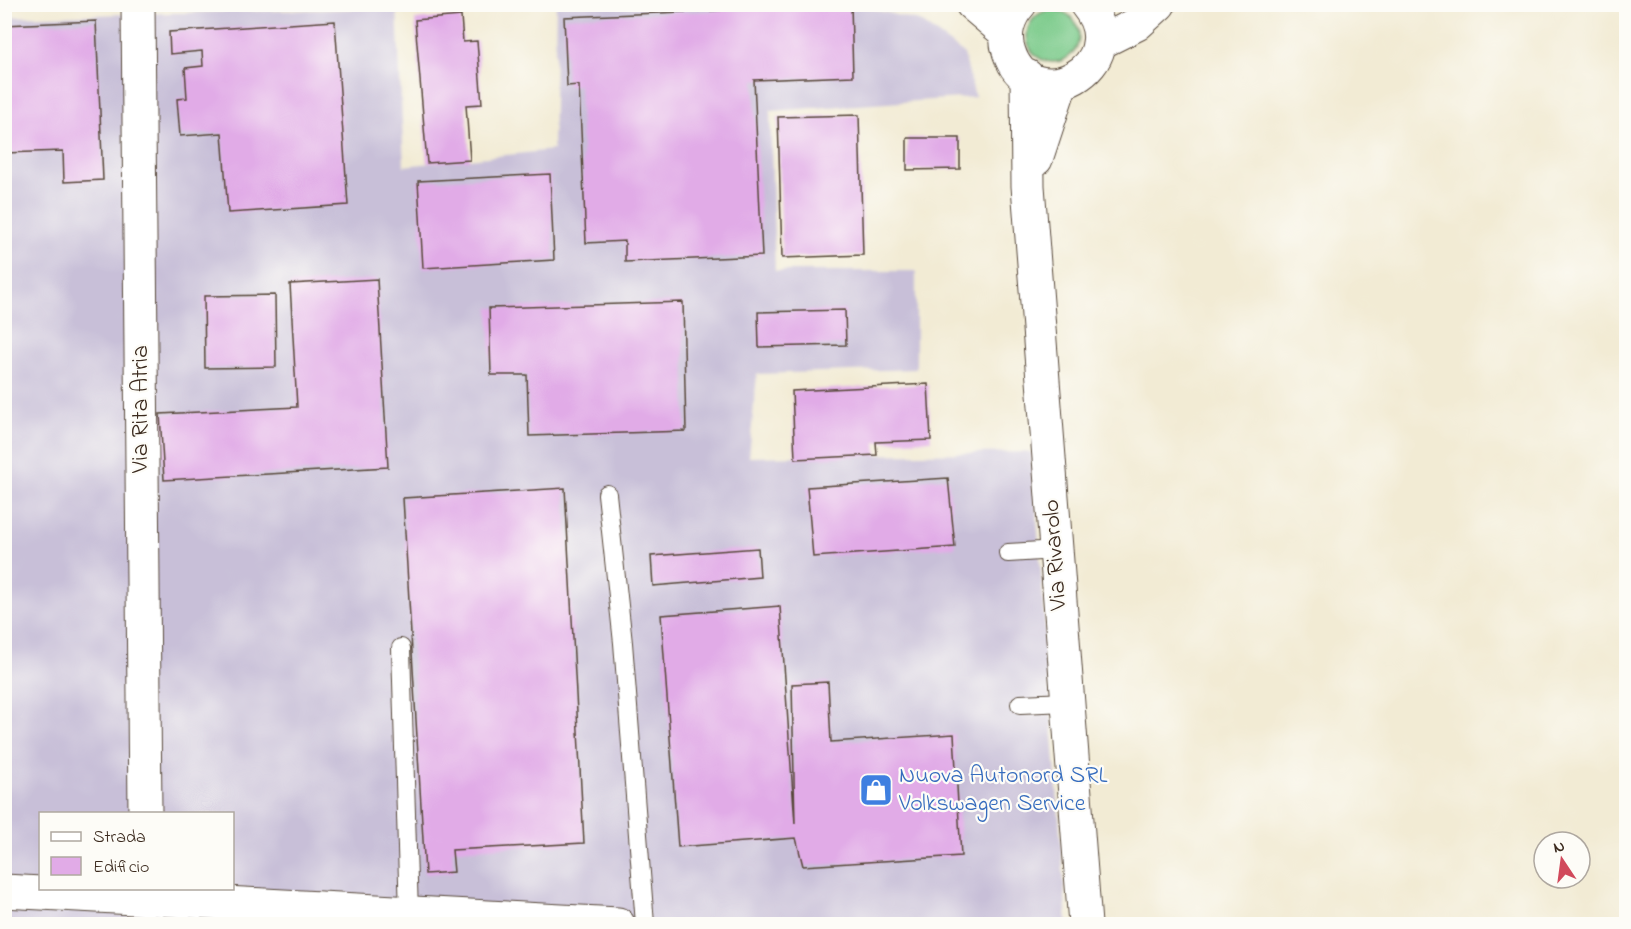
<svg xmlns="http://www.w3.org/2000/svg" width="1631" height="929" viewBox="0 0 1631 929" font-family="'Indie Flower',sans-serif">
  <rect width="100%" height="100%" fill="#fdfcf7"/>
  <filter id="ink" filterUnits="userSpaceOnUse"><feTurbulence type="fractalNoise" baseFrequency=".0167" numOctaves="2"/><feDisplacementMap in="SourceGraphic" scale="12" xChannelSelector="R" yChannelSelector="G"/><feConvolveMatrix kernelMatrix="1 2 1 2 8 2 1 2 1" color-interpolation-filters="sRGB"/></filter>
  <filter id="wash" filterUnits="userSpaceOnUse"><feTurbulence type="fractalNoise" baseFrequency=".008" numOctaves="4" result="noise"/><feDisplacementMap in="SourceGraphic" scale="24" xChannelSelector="R" yChannelSelector="G"/><feGaussianBlur stdDeviation="1.35" result="paint"/><feColorMatrix in="noise" values="0 0 0 0 0 0 0 0 0 0 0 0 0 0 0 0 0 1.4 0 .05"/><feComposite in="paint" operator="in"/></filter>
  <g filter="url(#wash)">
    <rect width="100%" height="100%" fill="#f2ebd4"/>
    <path fill="#c8bfd8" fill-rule="evenodd" d="M 556,5 L 857,5 L 919,21 L 964,54 L 975,97 L 770,111 L 775,271 L 916,271 L 916,369 L 757,374 L 749,457 L 1032,452 L 1067,924 L 5,924 L 4,17 L 397,8 L 404,166 L 553,150 ZM 40,814 L 232,814 L 232,888 L 40,888 Z"/>
    <path fill="#7aca8a" stroke="#5a7a54" stroke-width="1.5" d="M1027 36a26 26 0 1 1 52 0a26 26 0 1 1-52 0Z"/>
    <g fill="none" stroke-linecap="round" stroke-linejoin="round">
      <path stroke="#4dbbc2" stroke-width="9" d="M 1621,924 L 1626,922"/>
    </g>
    <g id="blocks">
      <path fill="#e1abe7" d="M 851,5 L 853,76 L 754,80 L 762,256 L 625,262 L 625,241 L 586,243 L 579,85 L 567,86 L 564,17 Z
        M 461,16 L 463,42 L 477,41 L 482,104 L 466,105 L 470,160 L 427,163 L 415,20 Z
        M 96,21 L 103,180 L 64,182 L 63,151 L 4,153 L 4,25 Z
        M 335,21 L 348,205 L 228,213 L 222,133 L 180,136 L 177,99 L 187,98 L 185,68 L 203,66 L 202,51 L 170,54 L 169,32 Z
        M 859,115 L 863,255 L 782,258 L 778,117 Z
        M 907,138 L 960,138 L 960,169 L 907,170 Z
        M 550,174 L 554,260 L 423,268 L 418,181 Z
        M 377,279 L 388,467 L 164,480 L 160,414 L 297,407 L 290,284 Z
        M 275,295 L 276,367 L 205,368 L 204,296 Z
        M 683,302 L 686,431 L 529,436 L 527,375 L 491,375 L 489,308 Z
        M 845,310 L 846,345 L 759,347 L 758,312 Z
        M 928,384 L 931,440 L 876,442 L 877,455 L 795,459 L 792,391 Z
        M 948,478 L 955,547 L 813,557 L 807,487 Z
        M 565,488 L 584,843 L 452,850 L 454,872 L 425,874 L 403,498 Z
        M 758,548 L 760,577 L 653,586 L 651,556 Z
        M 780,606 L 795,824 L 792,684 L 828,682 L 831,742 L 954,734 L 961,856 L 803,866 L 796,838 L 678,847 L 661,615 Z"/>
    </g>
  </g>
  <g filter="url(#ink)">
    <use href="#blocks" fill-opacity="0" stroke="#564739" stroke-width="1.5"/>
    <g fill="none" stroke-linecap="round" stroke-linejoin="round">
      <defs>
        <path id="lane" d="M 607,494 L 623,643 L 645,924
          M 1008,553 L 1056,550
          M 401,648 L 409,914
          M 1020,704 L 1067,702"/>
        <path id="street" d="M 138,4 L 145,814
          M 972,4 L 1006,33
          M 1099,43 L 1137,24 L 1159,4
          M 4,891 L 618,924"/>
        <path id="secondary" d="M 1020,4 C 1008,17 1003,35 1009,52 C 1031,121 1137,66 1086,4
          M 1027,76 L 1028,186 L 1085,924
          M 1036,159 L 1061,83"/>
      </defs>
      <use href="#lane" stroke="#564739" stroke-width="20"/>
      <use href="#street" stroke="#564739" stroke-width="35"/>
      <use href="#secondary" stroke="#564739" stroke-width="35"/>
      <use href="#lane" stroke="#fff" stroke-width="18"/>
      <use href="#street" stroke="#fff" stroke-width="33"/>
      <use href="#secondary" stroke="#fff" stroke-width="33"/>
    </g>
  </g>
  <defs>
    <symbol id="shop-square" viewBox="-11 -11 22 22"><rect x="-9" y="-9" width="18" height="18" rx="4" fill="#3f7fe0" stroke="#fdfcf7"/><path d="M-5-2.5h2.3a2.7 3.5 0 0 1 5.4 0H5L5.5 6h-11ZM-1.5-2.5h3a1.5 2.3 0 0 0-3 0Z" fill="#fff"/></symbol>
  </defs>
  <g fill-rule="evenodd">
    <use href="#shop-square" x="857" y="771" width="38" height="38"/>
  </g>
  <g text-anchor="middle" dominant-baseline="central" stroke-width="4.5" stroke-linejoin="round" paint-order="stroke">
    <g font-size="24" fill="#3b2a1e" stroke="#fdfcf7">
      <text transform="translate(141 409) rotate(-90)">Via Rita Atria</text>
      <text transform="translate(1056 555) rotate(-94)">Via Rivarolo</text>
    </g>
    <g font-size="24" fill="#366cbe" stroke="#fdfcf7" text-anchor="start">
      <text x="899" y="776">Nuova Autonord SRL<tspan x="899" dy="28">Volkswagen Service</tspan></text>
    </g>
  </g>
  <rect width="1631" height="929" fill="none" stroke="#fdfcf7" stroke-width="24"/>
  <rect x="39" y="812" width="195" height="78" fill="#fdfcf7" stroke="#afa8a0" stroke-width="1.5"/>
  <rect x="51" y="832" width="30" height="9" fill="#ffffff" stroke="#afa8a0" stroke-width="1.5"/>
  <text x="93" y="842" font-size="18" fill="#3b2a1e">Strada</text>
  <rect x="51" y="857" width="30" height="18" fill="#e1abe7" stroke="#afa8a0" stroke-width="1.5"/>
  <text x="93" y="872" font-size="18" fill="#3b2a1e">Edificio</text>
  <g transform="translate(1562 860) rotate(347)"><circle r="28" fill="#fdfcf7" stroke="#afa8a0" stroke-width="1.5"/>
  <path d="M0-4.5L10 22L0 15L-10 22Z" fill="#d1495b"/>
  <text y="-9" font-size="16" font-weight="bold" text-anchor="middle" fill="#3b2a1e">N</text>
  </g>
</svg>
